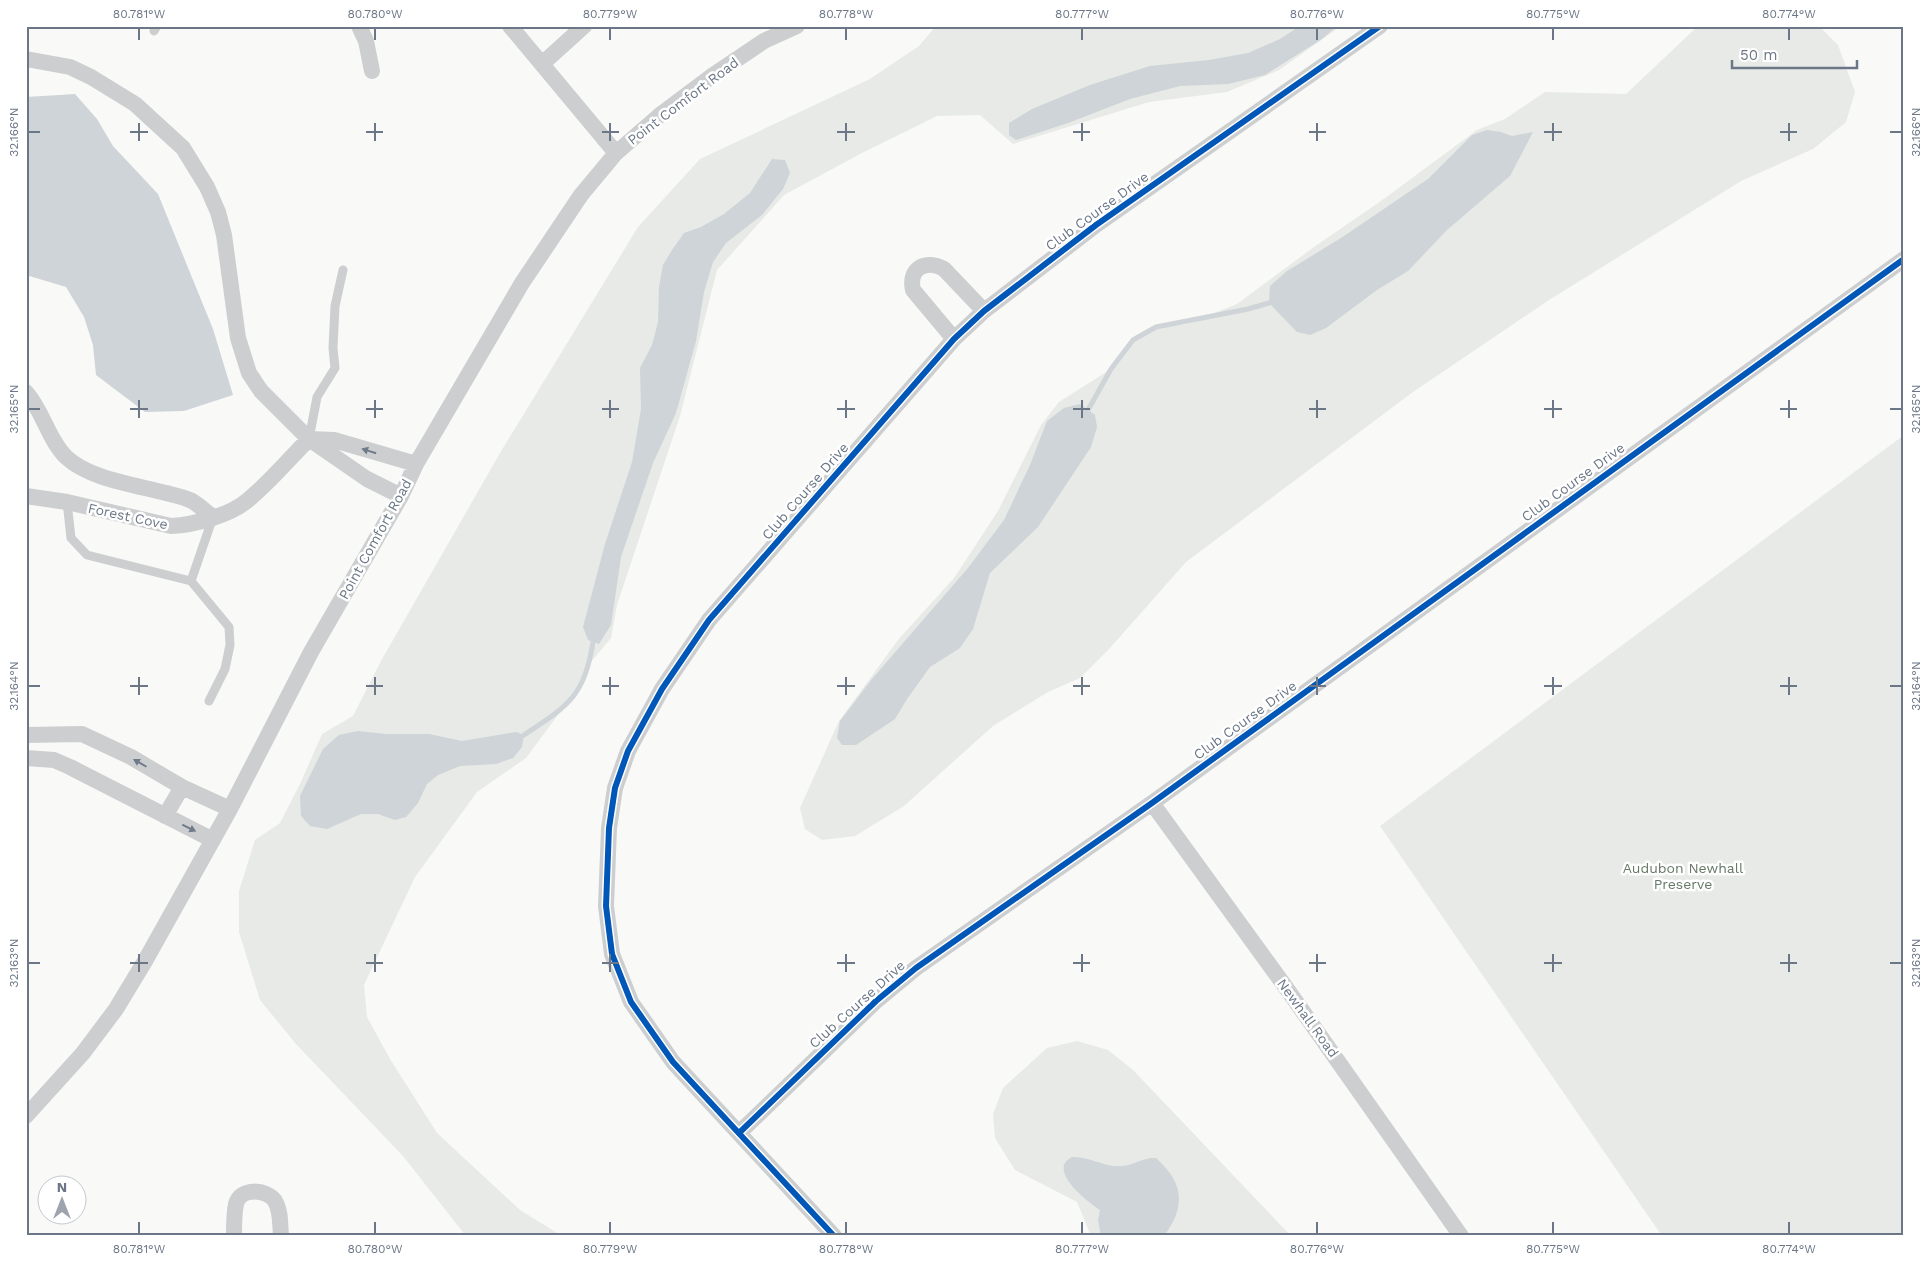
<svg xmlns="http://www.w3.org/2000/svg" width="1930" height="1262" viewBox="0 0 1930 1262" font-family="'Work Sans',sans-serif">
  <rect width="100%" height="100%" fill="#f9f9f8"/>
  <path fill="#e7eae6" d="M 936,26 L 1341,26 L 1279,70 L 1227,92 L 1149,102 L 1013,144 L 980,115 L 937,116 L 862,153 L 784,195 L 717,270 L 680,416 L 617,605 L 611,638 L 590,663 L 577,693 L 560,712 L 526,758 L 477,792 L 415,877 L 364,985 L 367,1017 L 390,1059 L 437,1133 L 520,1210 L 562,1236 L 466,1236 L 403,1156 L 296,1044 L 260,1000 L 239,932 L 239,891 L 255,840 L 280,823 L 301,782 L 322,734 L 353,716 L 381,661 L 500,453 L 638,227 L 700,159 L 870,79 L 919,46 Z
    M 1698,26 L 1819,26 L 1838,45 L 1855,92 L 1846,122 L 1813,149 L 1741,181 L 1549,300 L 1413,392 L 1186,562 L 1110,648 L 1080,678 L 1048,692 L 993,726 L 904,806 L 855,836 L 822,840 L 805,829 L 800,808 L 839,721 L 898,640 L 954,578 L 998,511 L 1041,425 L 1059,402 L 1111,369 L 1133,340 L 1156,327 L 1187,324 L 1237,304 L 1314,247 L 1381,201 L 1477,130 L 1505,119 L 1545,92 L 1626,94 Z
    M 1904,435 L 1904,1236 L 1662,1236 L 1380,826 Z
    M 1077,1041 L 1108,1050 L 1133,1070 L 1291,1236 L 1091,1236 L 1077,1202 L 1015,1170 L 995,1138 L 993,1114 L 1003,1088 L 1047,1048 Z"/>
  <path fill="#ced4d7" d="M 1300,26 L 1337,26 L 1322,39 L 1265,75 L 1228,84 L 1180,86 L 1130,99 L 1068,123 L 1016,140 L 1009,135 L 1009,123 L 1032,109 L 1090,85 L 1150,66 L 1209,60 L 1248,53 L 1280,39 Z
    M 75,94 L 97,119 L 113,146 L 158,194 L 213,329 L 233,395 L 184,411 L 145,412 L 96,375 L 93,345 L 84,317 L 66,287 L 26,275 L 26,97 Z
    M 1487,130 L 1501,132 L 1512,136 L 1533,132 L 1510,176 L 1447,230 L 1408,271 L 1377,290 L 1326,328 L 1310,335 L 1297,332 L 1269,303 L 1270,286 L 1287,271 L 1341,238 L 1428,179 L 1472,135 Z
    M 772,159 L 785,160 L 790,173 L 783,189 L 762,215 L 726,243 L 713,262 L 704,292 L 696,341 L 676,413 L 653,463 L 621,557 L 611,625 L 599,644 L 588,640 L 583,627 L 605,544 L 632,462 L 641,409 L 640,368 L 652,345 L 658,322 L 659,287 L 663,265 L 672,250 L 684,233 L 701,227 L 724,214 L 750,193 Z
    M 1080,404 L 1095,415 L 1097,427 L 1091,447 L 1038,527 L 990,573 L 973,629 L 960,648 L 930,667 L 907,699 L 895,719 L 856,745 L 842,745 L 837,738 L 840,721 L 872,679 L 968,568 L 1004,520 L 1030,465 L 1047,421 L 1064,408 Z
    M 358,731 L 386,734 L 429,734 L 462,741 L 516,732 L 524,735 L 522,747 L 513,758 L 496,764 L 460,766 L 438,775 L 427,784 L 418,803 L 406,817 L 395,820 L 378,814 L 361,814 L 327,829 L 310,826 L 301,816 L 300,796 L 323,749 L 339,735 Z
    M 1072,1157 C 1090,1156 1105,1168 1122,1166 C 1135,1165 1143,1157 1156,1158 C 1184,1183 1186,1206 1164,1236 L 1101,1236 L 1098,1220 L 1100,1210 C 1088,1202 1046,1170 1072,1157 Z"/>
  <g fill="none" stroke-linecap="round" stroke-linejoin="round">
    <path stroke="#ced4d7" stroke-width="5" d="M 1088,410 L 1111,369 L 1133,340 L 1156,327 L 1248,309 L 1269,303
      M 524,735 C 568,706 585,696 593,642"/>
    <path stroke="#cdcecf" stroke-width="9" d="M 154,31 L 157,26
      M 309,439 L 317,397 L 335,368 L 333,348 L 335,306 L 343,270
      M 67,502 L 71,538 L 87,555 L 191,581
      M 209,701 L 225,669 L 230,645 L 229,627 L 191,581 L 213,517"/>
    <path stroke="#cdcecf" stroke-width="16" d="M 359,26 L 366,41 L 372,71
      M 510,26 L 616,153
      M 26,59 L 70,67 L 91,77 L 135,104 L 183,148 L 207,187 L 218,212 L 224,235 L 238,338 L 249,373 L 261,391 L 309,439 L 367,479 L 401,496
      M 542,64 L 584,26
      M 954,339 L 913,290 C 908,268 926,259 944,269 L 984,311
      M 26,392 C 43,411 48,439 66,457 C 89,479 136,485 166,493 C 174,495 184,497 192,501 C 199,505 206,512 213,517
      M 309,439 L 334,440 L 416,464
      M 26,496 L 67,502 L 171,526 C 194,525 231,515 248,500 C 270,482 289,459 309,439
      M 26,735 L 82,734 L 131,757 L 182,787 L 230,809
      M 26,758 L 54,760 L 70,767 L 213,840
      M 1152,803 L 1287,989 L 1461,1236
      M 165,816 L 182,787
      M 26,1116 L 83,1053 L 116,1009 L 145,961 L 230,809 L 311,652 L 401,496 L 416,464 L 522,283 L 581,195 L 616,153 L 660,115 L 712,76 L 764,41 L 797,26
      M 739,1133 L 876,1001 L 916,968 L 1152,803 L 1904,259
      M 234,1236 C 234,1226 234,1213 236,1204 C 240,1187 267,1189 275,1201 C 281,1211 280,1225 281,1236
      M 834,1236 L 673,1062 L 631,1002 L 612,954 L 606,906 L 609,828 L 615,788 L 628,751 L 662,689 L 709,620 L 954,339 L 984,311 L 1096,225 L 1380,26"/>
    <defs>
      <path id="cycleway" d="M 739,1133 L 876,1001 L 916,968 L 1152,803 L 1904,259
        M 834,1236 L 673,1062 L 631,1002 L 612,954 L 606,906 L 609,828 L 615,788 L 628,751 L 662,689 L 709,620 L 954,339 L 984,311 L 1096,225 L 1380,26"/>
    </defs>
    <use href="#cycleway" stroke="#fff" stroke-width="9"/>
    <use href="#cycleway" stroke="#0057b8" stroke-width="6"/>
  </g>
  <defs><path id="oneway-solid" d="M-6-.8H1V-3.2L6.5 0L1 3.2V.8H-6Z" transform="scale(1.25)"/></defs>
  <g fill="#707b8a">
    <use href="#oneway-solid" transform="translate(369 451) rotate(-163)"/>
    <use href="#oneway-solid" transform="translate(140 763) rotate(-150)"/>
    <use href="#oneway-solid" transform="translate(189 828) rotate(26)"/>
  </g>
  <path fill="none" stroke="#6b7786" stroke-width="2" d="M 139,28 L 139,40M 375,28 L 375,40M 610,28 L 610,40M 846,28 L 846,40M 1082,28 L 1082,40M 1317,28 L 1317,40M 1553,28 L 1553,40M 1789,28 L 1789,40M 139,123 L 139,141M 375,123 L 375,141M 610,123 L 610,141M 846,123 L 846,141M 1082,123 L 1082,141M 1317,123 L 1317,141M 1553,123 L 1553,141M 1789,123 L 1789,141M 28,132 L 40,132M 130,132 L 148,132M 366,132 L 383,132M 602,132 L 619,132M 837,132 L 855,132M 1073,132 L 1090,132M 1309,132 L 1326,132M 1544,132 L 1562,132M 1780,132 L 1797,132M 1890,132 L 1902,132M 139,400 L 139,418M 375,400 L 375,418M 610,400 L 610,418M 846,400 L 846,418M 1082,400 L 1082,418M 1317,400 L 1317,418M 1553,400 L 1553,418M 1789,400 L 1789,418M 28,409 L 40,409M 130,409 L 148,409M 366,409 L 383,409M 602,409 L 619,409M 837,409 L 855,409M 1073,409 L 1090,409M 1309,409 L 1326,409M 1544,409 L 1562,409M 1780,409 L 1797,409M 1890,409 L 1902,409M 139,677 L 139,695M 375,677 L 375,695M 610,677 L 610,695M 846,677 L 846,695M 1082,677 L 1082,695M 1317,677 L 1317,695M 1553,677 L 1553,695M 1789,677 L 1789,695M 28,686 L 40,686M 130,686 L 148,686M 366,686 L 383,686M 602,686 L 619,686M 837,686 L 855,686M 1073,686 L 1090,686M 1309,686 L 1326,686M 1544,686 L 1562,686M 1780,686 L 1797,686M 1890,686 L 1902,686M 139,954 L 139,972M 375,954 L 375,972M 610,954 L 610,972M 846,954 L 846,972M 1082,954 L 1082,972M 1317,954 L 1317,972M 1553,954 L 1553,972M 1789,954 L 1789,972M 28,963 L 40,963M 130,963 L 148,963M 366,963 L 383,963M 602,963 L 619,963M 837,963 L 855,963M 1073,963 L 1090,963M 1309,963 L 1326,963M 1544,963 L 1562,963M 1780,963 L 1797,963M 1890,963 L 1902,963M 139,1222 L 139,1234M 375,1222 L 375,1234M 610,1222 L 610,1234M 846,1222 L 846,1234M 1082,1222 L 1082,1234M 1317,1222 L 1317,1234M 1553,1222 L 1553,1234M 1789,1222 L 1789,1234"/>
  <g text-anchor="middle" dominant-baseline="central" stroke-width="5" stroke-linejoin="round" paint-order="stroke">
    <g font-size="14" fill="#6b7786" stroke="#fff">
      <text transform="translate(683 101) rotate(-37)">Point Comfort Road</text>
      <text transform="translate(1097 211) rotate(-36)">Club Course Drive</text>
      <text transform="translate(1573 482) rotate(-36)">Club Course Drive</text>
      <text transform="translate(805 491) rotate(-49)">Club Course Drive</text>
      <text transform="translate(128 516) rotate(12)">Forest Cove</text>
      <text transform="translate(375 539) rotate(-61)">Point Comfort Road</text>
      <text transform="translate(1245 720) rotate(-36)">Club Course Drive</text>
      <text transform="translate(857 1004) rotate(-42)">Club Course Drive</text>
      <text transform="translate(1308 1018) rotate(54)">Newhall Road</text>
    </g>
    <g font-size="14" fill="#667965" stroke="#fff">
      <text x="1683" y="868">Audubon Newhall<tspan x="1683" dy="16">Preserve</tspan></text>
    </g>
  </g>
  <rect width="1930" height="1262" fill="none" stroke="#ffffff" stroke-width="55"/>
  <g transform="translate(62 1200)"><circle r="24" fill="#ffffff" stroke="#c4c9cf"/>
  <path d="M0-4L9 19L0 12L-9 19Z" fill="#9da4ae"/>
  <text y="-8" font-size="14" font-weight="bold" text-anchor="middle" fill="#6b7786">N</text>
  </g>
  <path d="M1732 60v8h125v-8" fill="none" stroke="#6b7786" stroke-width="2.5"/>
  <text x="1740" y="60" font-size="15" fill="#6b7786" stroke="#ffffff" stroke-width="4" paint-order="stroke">50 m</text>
  <rect x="28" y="28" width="1874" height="1206" fill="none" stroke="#6b7786" stroke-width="2"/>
  <g font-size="12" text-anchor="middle" fill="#6b7786">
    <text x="139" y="18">80.781°W</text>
    <text x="375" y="18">80.780°W</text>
    <text x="610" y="18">80.779°W</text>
    <text x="846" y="18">80.778°W</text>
    <text x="1082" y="18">80.777°W</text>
    <text x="1317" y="18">80.776°W</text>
    <text x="1553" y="18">80.775°W</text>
    <text x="1789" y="18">80.774°W</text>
    <text transform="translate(14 132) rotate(-90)" y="4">32.166°N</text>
    <text transform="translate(1916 132) rotate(-90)" y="4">32.166°N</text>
    <text transform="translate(14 409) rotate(-90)" y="4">32.165°N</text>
    <text transform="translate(1916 409) rotate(-90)" y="4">32.165°N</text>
    <text transform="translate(14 686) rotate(-90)" y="4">32.164°N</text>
    <text transform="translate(1916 686) rotate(-90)" y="4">32.164°N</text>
    <text transform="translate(14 963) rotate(-90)" y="4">32.163°N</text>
    <text transform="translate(1916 963) rotate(-90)" y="4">32.163°N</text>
    <text x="139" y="1253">80.781°W</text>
    <text x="375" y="1253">80.780°W</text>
    <text x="610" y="1253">80.779°W</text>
    <text x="846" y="1253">80.778°W</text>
    <text x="1082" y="1253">80.777°W</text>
    <text x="1317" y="1253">80.776°W</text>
    <text x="1553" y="1253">80.775°W</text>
    <text x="1789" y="1253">80.774°W</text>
  </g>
</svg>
